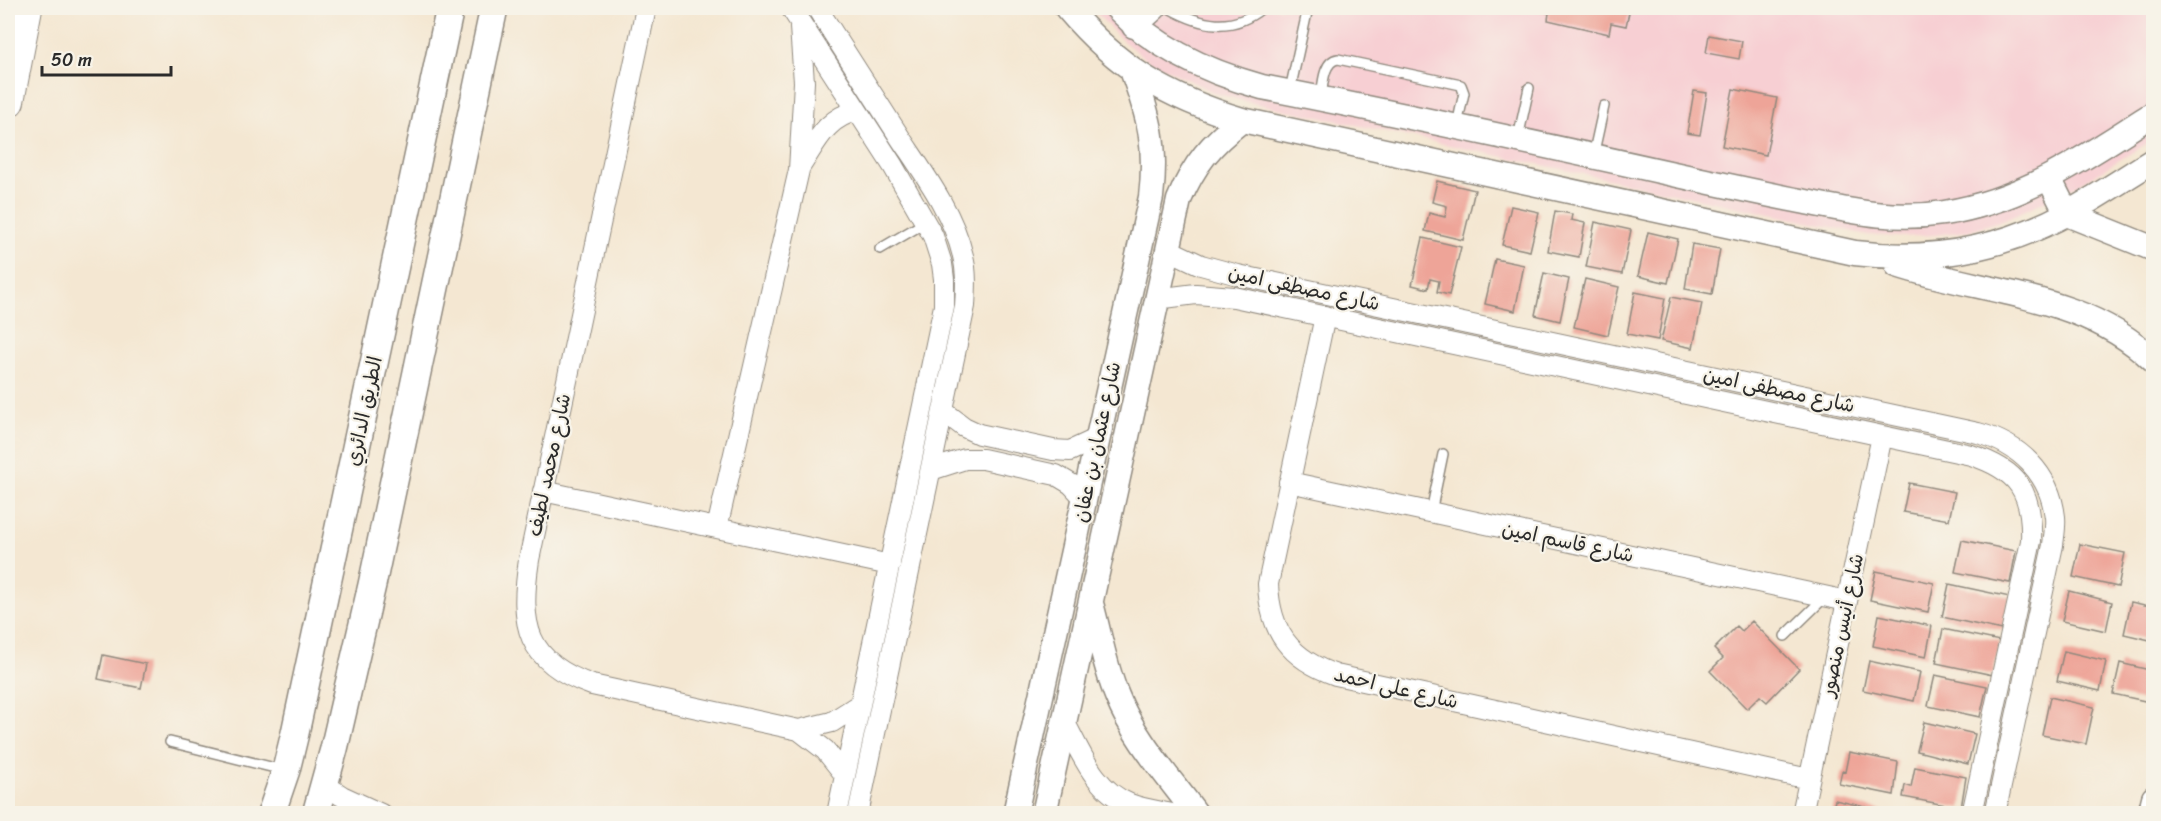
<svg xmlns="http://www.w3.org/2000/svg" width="2161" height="821" viewBox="0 0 2161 821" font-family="Sriracha,'Playpen Sans Arabic',sans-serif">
  <rect width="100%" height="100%" fill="#f7f3e8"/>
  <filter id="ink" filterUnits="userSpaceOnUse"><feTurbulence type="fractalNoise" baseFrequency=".0167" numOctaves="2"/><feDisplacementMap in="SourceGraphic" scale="12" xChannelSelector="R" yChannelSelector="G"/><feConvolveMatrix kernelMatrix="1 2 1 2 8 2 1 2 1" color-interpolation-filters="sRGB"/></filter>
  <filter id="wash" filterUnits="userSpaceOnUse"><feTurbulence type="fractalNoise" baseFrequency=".008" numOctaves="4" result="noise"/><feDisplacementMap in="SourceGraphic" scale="24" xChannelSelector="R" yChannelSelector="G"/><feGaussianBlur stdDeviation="1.35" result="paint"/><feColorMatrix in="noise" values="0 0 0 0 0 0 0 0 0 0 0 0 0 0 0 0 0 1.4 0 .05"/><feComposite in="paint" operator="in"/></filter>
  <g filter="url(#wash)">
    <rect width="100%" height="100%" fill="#f4e7d2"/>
    <path fill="#f7cfd3" d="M 1091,8 L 2153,8 L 2153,140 L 2069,190 L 2006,219 L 1968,231 L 1934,235 L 1900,237 L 1868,235 L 1244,101 L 1215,93 L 1149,61 L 1124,42 Z"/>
    <g id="blocks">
      <path fill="#eea498" d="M 1527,8 L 1630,8 L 1626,26 L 1611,23 L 1609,34 L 1548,20 L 1549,13 Z
        M 1709,35 L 1742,41 L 1739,59 L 1706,53 Z
        M 1733,89 L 1777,98 L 1766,155 L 1722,146 Z
        M 1694,91 L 1707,93 L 1700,135 L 1687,133 Z
        M 1437,181 L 1475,190 L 1463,240 L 1425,231 L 1429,213 L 1445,217 L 1447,206 L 1432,202 Z
        M 1511,206 L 1539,212 L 1530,251 L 1502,245 Z
        M 1555,211 L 1572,214 L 1571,220 L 1585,223 L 1579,257 L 1548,251 Z
        M 1595,222 L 1631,230 L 1622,274 L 1586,267 Z
        M 1648,232 L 1678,239 L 1668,283 L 1638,276 Z
        M 1423,238 L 1461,247 L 1449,295 L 1437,292 L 1439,281 L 1430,279 L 1428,289 L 1412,285 Z
        M 1692,244 L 1720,249 L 1712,294 L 1685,289 Z
        M 1495,259 L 1524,265 L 1515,311 L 1485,304 Z
        M 1544,273 L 1569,279 L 1560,321 L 1535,315 Z
        M 1585,279 L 1619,287 L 1608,335 L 1574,327 Z
        M 1635,292 L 1665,298 L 1658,340 L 1627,334 Z
        M 1671,297 L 1702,303 L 1693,348 L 1661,341 Z
        M 1909,483 L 1955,492 L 1949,520 L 1903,512 Z
        M 1962,540 L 2016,551 L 2010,583 L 1955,572 Z
        M 2080,544 L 2125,553 L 2118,587 L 2073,577 Z
        M 1876,571 L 1934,583 L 1928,612 L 1870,600 Z
        M 1949,584 L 2010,597 L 2002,630 L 1942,617 Z
        M 2069,591 L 2112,602 L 2106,631 L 2062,621 Z
        M 2131,602 L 2154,607 L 2154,641 L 2124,634 Z
        M 1879,615 L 1932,626 L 1926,657 L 1873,646 Z
        M 1752,621 L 1799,669 L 1767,702 L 1760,696 L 1747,709 L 1710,671 L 1723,658 L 1714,649 L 1737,626 L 1742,631 Z
        M 1943,629 L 2000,641 L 1993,675 L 1936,663 Z
        M 2064,651 L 2106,661 L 2100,691 L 2057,681 Z
        M 103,655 L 146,664 L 141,688 L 98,679 Z
        M 1869,661 L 1920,672 L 1914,701 L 1863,690 Z
        M 2120,663 L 2154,671 L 2154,703 L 2113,694 Z
        M 1935,675 L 1987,686 L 1980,717 L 1928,706 Z
        M 2050,697 L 2094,707 L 2086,744 L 2042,735 Z
        M 1924,722 L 1975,734 L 1968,764 L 1917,751 Z
        M 1849,752 L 1898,762 L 1894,795 L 1839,784 L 1842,771 L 1845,772 Z
        M 1915,767 L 1966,777 L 1961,808 L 1903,797 L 1905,785 L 1911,787 Z
        M 1835,800 L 1883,811 L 1883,814 L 1832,814 Z"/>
    </g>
  </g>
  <g filter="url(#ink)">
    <use href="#blocks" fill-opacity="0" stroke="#90897e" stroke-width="1.5"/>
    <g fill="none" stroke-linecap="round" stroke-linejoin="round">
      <defs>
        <path id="service" d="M 1169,8 C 1201,26 1232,33 1262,8
          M 1290,90 L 1308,8
          M 1321,98 C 1323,85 1323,61 1338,59 L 1461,85 L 1464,93 L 1457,125
          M 1518,138 L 1529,88
          M 1593,156 L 1604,106
          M 880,249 L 926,222
          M 1431,512 L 1443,454
          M 1785,636 L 1825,597
          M 170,742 L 283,770"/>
        <path id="minor" d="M 646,8 L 529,560 C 519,625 526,662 592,685 L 799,730 L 832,722 L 860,704
          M 791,8 L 893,166 L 933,236 L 942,264 L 944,279 L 944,306 L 837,814
          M 817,8 C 845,51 873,95 901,139 C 925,175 953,213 963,256 C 967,272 966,289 965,306 L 858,814
          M 800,167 C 816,143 826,117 857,111
          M 1167,249 L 1201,265 L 1238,275 L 1978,433 C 2019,444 2050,473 2055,517 C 2056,526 2054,536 2053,545 L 1995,814
          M 1156,299 L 1196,294 L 1234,297 L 1971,455 C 2018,470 2033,492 2031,541 L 1972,814
          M 1325,316 L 1268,584 C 1270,632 1290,659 1336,675 L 1809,779
          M 943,411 L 964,427 L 979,434 L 1053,450 L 1070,451 L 1098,438
          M 931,470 L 965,459 L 983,459 L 1056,475 L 1071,484 L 1085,499
          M 1289,482 L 1847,601
          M 543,491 L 890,565
          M 717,528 L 799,170 L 804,82 L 800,27
          M 1064,721 C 1081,752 1094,790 1130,804 C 1143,809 1158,811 1172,814
          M 799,730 L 825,750 L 845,775
          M 325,785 L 342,796 L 381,814
          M 1802,814 L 1882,436"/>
        <path id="tertiary" d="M 1067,8 C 1118,68 1166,97 1242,120 L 1855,253 C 1929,262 2002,249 2068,213 C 2097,197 2125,178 2154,160
          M 1117,8 C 1156,49 1208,72 1262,87 C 1401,114 1539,144 1678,175 C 1719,184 1760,193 1801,201 C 1852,211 1892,221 1944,213 C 2023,201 2088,156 2154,113
          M 1134,26 L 1154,8
          M 2049,178 L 2067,214 L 2154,249
          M 1897,265 C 1984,294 2084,293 2154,361
          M 1092,607 C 1100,637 1105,667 1117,696 C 1134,739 1168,776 1196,814
          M 1015,814 L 1151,197 C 1157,146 1150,119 1132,70
          M 1044,814 L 1179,200 C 1194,164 1211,144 1242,120
          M 2150,814 L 2154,798"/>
        <path id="secondary" d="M 271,814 L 286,770 L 295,733 L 450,8
          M 316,814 L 334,749 L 372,585 L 494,8"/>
        <path id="trunk" d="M 8,101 L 26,8"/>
      </defs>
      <use href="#service" stroke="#90897e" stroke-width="12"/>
      <use href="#minor" stroke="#90897e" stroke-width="22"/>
      <use href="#tertiary" stroke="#90897e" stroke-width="27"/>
      <use href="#secondary" stroke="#90897e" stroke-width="30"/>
      <use href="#trunk" stroke="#90897e" stroke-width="34"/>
      <use href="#service" stroke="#fff" stroke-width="9"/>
      <use href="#minor" stroke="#fff" stroke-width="20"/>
      <use href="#tertiary" stroke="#fff" stroke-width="24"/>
      <use href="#secondary" stroke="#fff" stroke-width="27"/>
      <use href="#trunk" stroke="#fff" stroke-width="32"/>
    </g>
  </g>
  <g text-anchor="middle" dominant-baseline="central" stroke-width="4.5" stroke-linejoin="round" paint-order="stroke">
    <g font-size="20" fill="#2b2b2b" stroke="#f7f3e8">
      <text transform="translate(1304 288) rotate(12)">شارع مصطفى امين</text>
      <text transform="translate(1779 390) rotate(12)">شارع مصطفى امين</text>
      <text transform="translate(364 411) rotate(-78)">الطريق الدائري</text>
      <text transform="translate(1097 442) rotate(-78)">شارع عثمان بن عفان</text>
      <text transform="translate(549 465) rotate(-78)">شارع محمد لطيف</text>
      <text transform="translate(1568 542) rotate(12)">شارع قاسم امين</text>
      <text transform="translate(1842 625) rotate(-78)">شارع أنيس منصور</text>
      <text transform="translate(1396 688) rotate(13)">شارع على احمد</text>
    </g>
  </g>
  <rect width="2161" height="821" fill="none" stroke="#f7f3e8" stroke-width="30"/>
  <path d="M42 66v9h129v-9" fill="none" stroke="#2b2b2b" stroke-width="3"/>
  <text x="51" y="66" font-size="18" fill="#2b2b2b" stroke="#f7f3e8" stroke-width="4.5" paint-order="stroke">50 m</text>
</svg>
